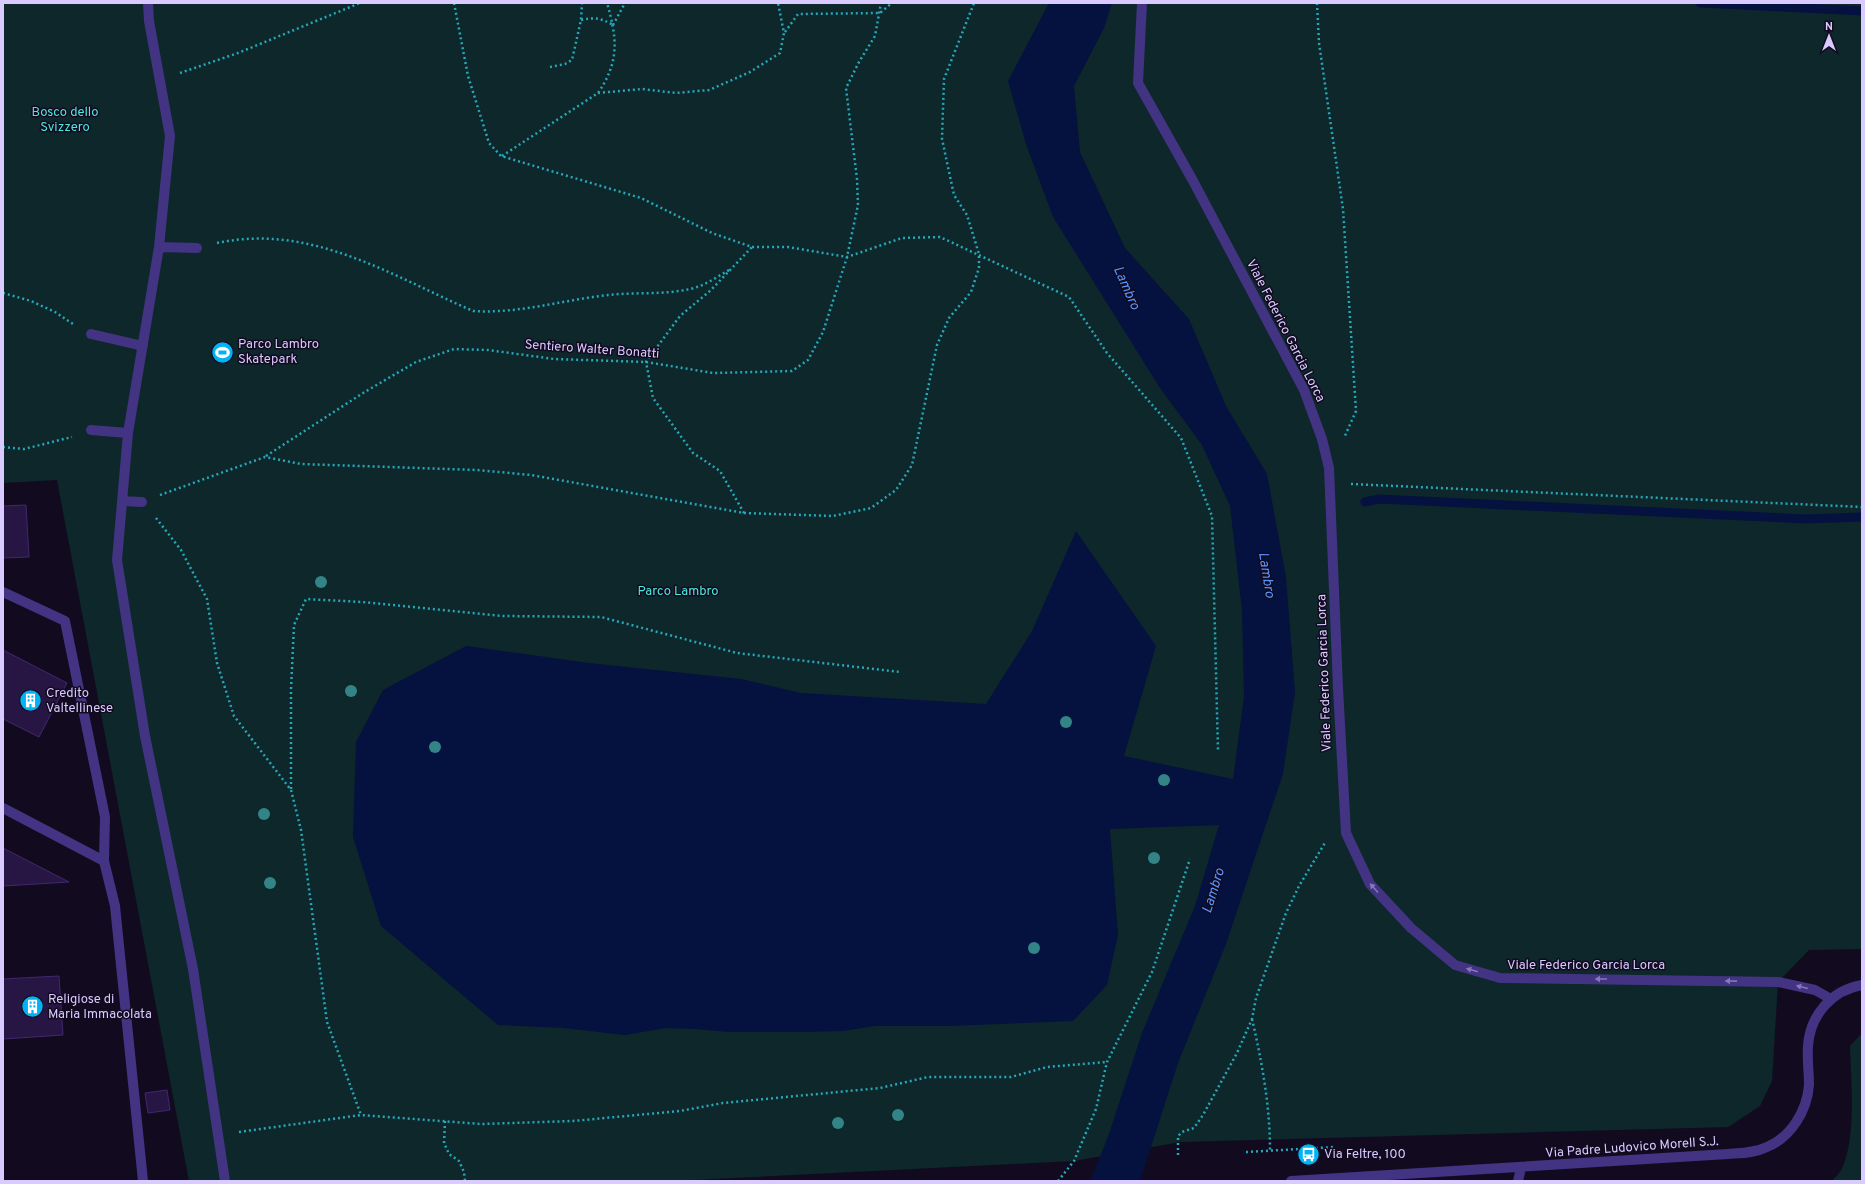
<svg xmlns="http://www.w3.org/2000/svg" width="1865" height="1184" viewBox="0 0 1865 1184" font-family="Overpass,sans-serif">
  <rect width="100%" height="100%" fill="#120b20"/>
  <path fill="#0e272b" d="M 3,3 L 1862,3 L 1862,949 L 1809,950 L 1778,982 L 1772,1081 L 1760,1106 L 1728,1127 L 1180,1142 L 1074,1161 L 673,1181 L 189,1181 L 57,480 L 3,483 Z
    M 1862,1033 L 1862,1181 L 1832,1181 C 1834,1178 1838,1175 1840,1172 C 1857,1143 1851,1080 1850,1046 Z"/>
  <path fill="#05113f" d="M 1049,3 L 1112,3 L 1104,28 L 1074,86 L 1080,152 L 1125,248 L 1189,319 L 1226,406 L 1267,474 L 1286,577 L 1295,692 L 1283,774 L 1226,944 L 1178,1063 L 1140,1181 L 1090,1181 L 1108,1137 L 1142,1033 L 1195,906 L 1219,825 L 1110,829 L 1118,935 L 1107,985 L 1073,1021 L 948,1026 L 875,1026 L 843,1031 L 806,1032 L 728,1032 L 695,1029 L 666,1028 L 625,1035 L 563,1028 L 498,1025 L 381,926 L 353,837 L 356,742 L 383,690 L 466,646 L 589,663 L 741,679 L 801,693 L 986,704 L 1032,631 L 1076,531 L 1156,646 L 1124,756 L 1233,779 L 1244,697 L 1242,610 L 1230,506 L 1202,445 L 1160,388 L 1053,217 L 1026,144 L 1008,81 Z"/>
  <g fill="none" stroke-linecap="round" stroke-linejoin="round">
    <path stroke="#05113f" stroke-width="9" d="M 1700,3 L 1862,11
      M 1365,502 L 1379,499 L 1806,519 L 1862,517"/>
  </g>
  <path fill="#271643" stroke="#422670" d="M 26,505 L 29,557 L 3,558 L 3,506 Z
    M 3,650 L 67,683 L 39,737 L 3,719 Z
    M 3,848 L 69,882 L 3,886 Z
    M 59,976 L 63,1035 L 3,1039 L 3,979 Z
    M 167,1090 L 170,1110 L 148,1113 L 145,1093 Z"/>
  <g fill="none" stroke-linecap="round" stroke-linejoin="round">
    <path stroke="#25a8b9" stroke-width="2.5" stroke-dasharray="2 3" stroke-linecap="butt" d="M 454,3 L 468,76 L 489,143 L 501,156 L 641,198 L 712,233 L 752,247 L 788,247 L 847,257 L 902,238 L 940,237 L 1069,297 L 1107,353 L 1181,438 L 1212,516 L 1218,751
      M 1317,3 L 1319,43 L 1343,209 L 1356,411 L 1344,438
      M 581,20 C 594,17 601,18 613,25
      M 613,25 L 625,3
      M 785,32 L 798,14 L 880,13 L 892,3
      M 550,67 L 565,64 L 572,60 L 581,20 L 582,3
      M 180,73 L 238,53 L 360,3
      M 598,93 L 642,89 L 676,93 L 709,90 L 750,72 L 780,53 L 784,33 L 778,3
      M 502,156 L 598,93 C 620,61 617,38 607,3
      M 217,243 C 311,223 390,275 473,311 C 518,314 563,300 608,295 C 635,292 664,295 690,289 C 705,286 718,276 731,269
      M 3,293 L 31,301 L 55,312 L 73,324
      M 3,447 L 24,449 L 72,437
      M 266,456 L 363,393 L 416,362 L 454,349 L 488,350 L 554,359 L 646,362 L 713,373 L 792,371 L 808,360 L 823,332 L 847,257 L 858,205 L 857,179 L 846,88 L 859,62 L 875,36 L 881,3
      M 1351,484 L 1862,507
      M 160,495 L 265,457 L 301,464 L 477,470 L 531,475 L 744,513 L 833,516 L 871,508 L 896,490 L 912,465 L 937,345 L 949,318 L 971,292 L 979,268 L 979,254 L 967,215 L 954,195 L 942,139 L 944,79 L 974,3
      M 744,513 L 720,471 L 693,453 L 653,398 L 646,362 L 680,316 L 711,290 L 752,247
      M 156,518 L 181,550 L 207,599 L 217,663 L 234,716 L 291,790 L 301,830 L 327,1022 L 361,1115
      M 291,789 L 291,689 L 294,625 L 306,599 L 362,602 L 503,616 L 601,617 L 737,653 L 900,672
      M 1252,1019 C 1262,1062 1270,1106 1270,1150
      M 445,1121 L 444,1143 L 449,1154 L 459,1161 L 464,1172 L 465,1181
      M 239,1132 L 361,1115 L 481,1124 L 573,1121 L 680,1111 L 723,1103 L 880,1088 L 928,1077 L 1011,1077 L 1047,1067 L 1107,1062
      M 1246,1152 L 1335,1147
      M 1178,1155 L 1178,1136 L 1182,1132 L 1194,1128 L 1203,1115 L 1237,1053 L 1252,1019 L 1256,998 L 1286,913 L 1299,886 L 1326,841
      M 1058,1181 L 1074,1161 L 1096,1109 L 1107,1062 L 1152,972 L 1190,859"/>
    <path stroke="#433383" stroke-width="10" d="M 148,3 L 149,21 L 170,136 L 159,247 L 128,433 L 117,560 L 145,736 L 193,969 L 225,1181
      M 1142,3 L 1138,83 L 1192,179 L 1304,390 L 1322,439 L 1329,468 L 1338,688 L 1346,833 L 1370,884 L 1411,928 L 1455,965 L 1500,978 L 1778,982 L 1815,990 L 1831,999
      M 159,247 L 197,248
      M 91,334 L 143,346
      M 91,430 L 128,433
      M 122,501 L 142,502
      M 3,592 L 65,621 L 105,817 L 104,861
      M 3,808 L 104,861 L 115,906 L 143,1181
      M 1291,1181 L 1728,1154 C 1741,1153 1755,1153 1767,1147 C 1791,1137 1807,1111 1809,1085 C 1809,1072 1807,1059 1808,1046 C 1810,1015 1832,990 1862,985
      M 1518,1181 L 1521,1168"/>
  </g>
  <g fill="#338487">
    <circle cx="321" cy="582" r="6"/>
    <circle cx="351" cy="691" r="6"/>
    <circle cx="1066" cy="722" r="6"/>
    <circle cx="435" cy="747" r="6"/>
    <circle cx="1164" cy="780" r="6"/>
    <circle cx="264" cy="814" r="6"/>
    <circle cx="1154" cy="858" r="6"/>
    <circle cx="270" cy="883" r="6"/>
    <circle cx="1034" cy="948" r="6"/>
    <circle cx="898" cy="1115" r="6"/>
    <circle cx="838" cy="1123" r="6"/>
  </g>
  <defs><path id="oneway-solid" d="M-6-.8H1V-3.2L6.5 0L1 3.2V.8H-6Z"/></defs>
  <g fill="#8677bb">
    <use href="#oneway-solid" transform="translate(1374 888) rotate(-132)"/>
    <use href="#oneway-solid" transform="translate(1472 970) rotate(-164)"/>
    <use href="#oneway-solid" transform="translate(1601 979) rotate(-180)"/>
    <use href="#oneway-solid" transform="translate(1731 981) rotate(-179)"/>
    <use href="#oneway-solid" transform="translate(1802 987) rotate(-166)"/>
  </g>
  <defs>
    <symbol id="stadium-disc" viewBox="-11 -11 22 22"><circle r="9.5" fill="#00b3f5" stroke="#120b20"/><path d="M0-5a6.5 5 0 1 0 0 10a6.5 5 0 1 0 0-10ZM-3.5-1.8h7v3.6h-7Z" fill="#fff"/></symbol>
    <symbol id="building-disc" viewBox="-11 -11 22 22"><circle r="9.5" fill="#00b3f5" stroke="#120b20"/><path d="M-4-6H4V6H1V3H-1V6H-4ZM-2.5-4.3h1.7v1.8h-1.7ZM.8-4.3h1.7v1.8H.8ZM-2.5-1h1.7V.8h-1.7ZM.8-1h1.7V.8H.8Z" fill="#fff"/></symbol>
    <symbol id="bus-disc" viewBox="-11 -11 22 22"><circle r="9.5" fill="#00b3f5" stroke="#120b20"/><path d="M-5-6H5V4H4V6H2V4H-2V6H-4V4H-5ZM-3.5-4V0h7V-4ZM-3.5 1.2v1.5H-2V1.2ZM2 1.2v1.5H3.5V1.2Z" fill="#fff"/></symbol>
  </defs>
  <g fill-rule="evenodd">
    <use href="#stadium-disc" x="210" y="340" width="25" height="25"/>
    <use href="#building-disc" x="18" y="688" width="25" height="25"/>
    <use href="#building-disc" x="20" y="994" width="25" height="25"/>
    <use href="#bus-disc" x="1296" y="1142" width="25" height="25"/>
  </g>
  <g text-anchor="middle" dominant-baseline="central" stroke-width="3" stroke-linejoin="round" paint-order="stroke">
    <g font-size="13" fill="#4ee7db" stroke="#120b20">
      <text x="65" y="113">Bosco dello<tspan x="65" dy="15">Svizzero</tspan></text>
      <text x="678" y="592">Parco Lambro</text>
    </g>
    <g font-size="13" fill="#d9caff" stroke="#120b20">
      <text transform="translate(1285 331) rotate(63)">Viale Federico Garcia Lorca</text>
      <text transform="translate(592 350) rotate(4)">Sentiero Walter Bonatti</text>
      <text transform="translate(1325 673) rotate(-92)">Viale Federico Garcia Lorca</text>
      <text x="1586" y="966">Viale Federico Garcia Lorca</text>
      <text transform="translate(1632 1148) rotate(-4)">Via Padre Ludovico Morell S.J.</text>
    </g>
    <g font-size="13" fill="#d9caff" stroke="#120b20" text-anchor="start">
      <text x="238" y="345">Parco Lambro<tspan x="238" dy="15">Skatepark</tspan></text>
      <text x="46" y="694">Credito<tspan x="46" dy="15">Valtellinese</tspan></text>
      <text x="48" y="1000">Religiose di<tspan x="48" dy="15">Maria Immacolata</tspan></text>
      <text x="1324" y="1155">Via Feltre, 100</text>
    </g>
    <g font-size="14" font-style="italic" fill="#5895ff" stroke="#120b20">
      <text transform="translate(1126 288) rotate(66)">Lambro</text>
      <text transform="translate(1266 575) rotate(81)">Lambro</text>
      <text transform="translate(1214 891) rotate(-73)">Lambro</text>
    </g>
  </g>
  <rect width="1865" height="1184" fill="none" stroke="#d9caff" stroke-width="8"/>
  <g transform="translate(1829 36)" stroke="#120b20" stroke-width="3" paint-order="stroke">
  <path d="M0-3L7 15L0 10L-7 15Z" fill="#d9caff"/>
  <text y="-6" font-size="11" font-weight="bold" text-anchor="middle" fill="#d9caff">N</text>
  </g>
</svg>
